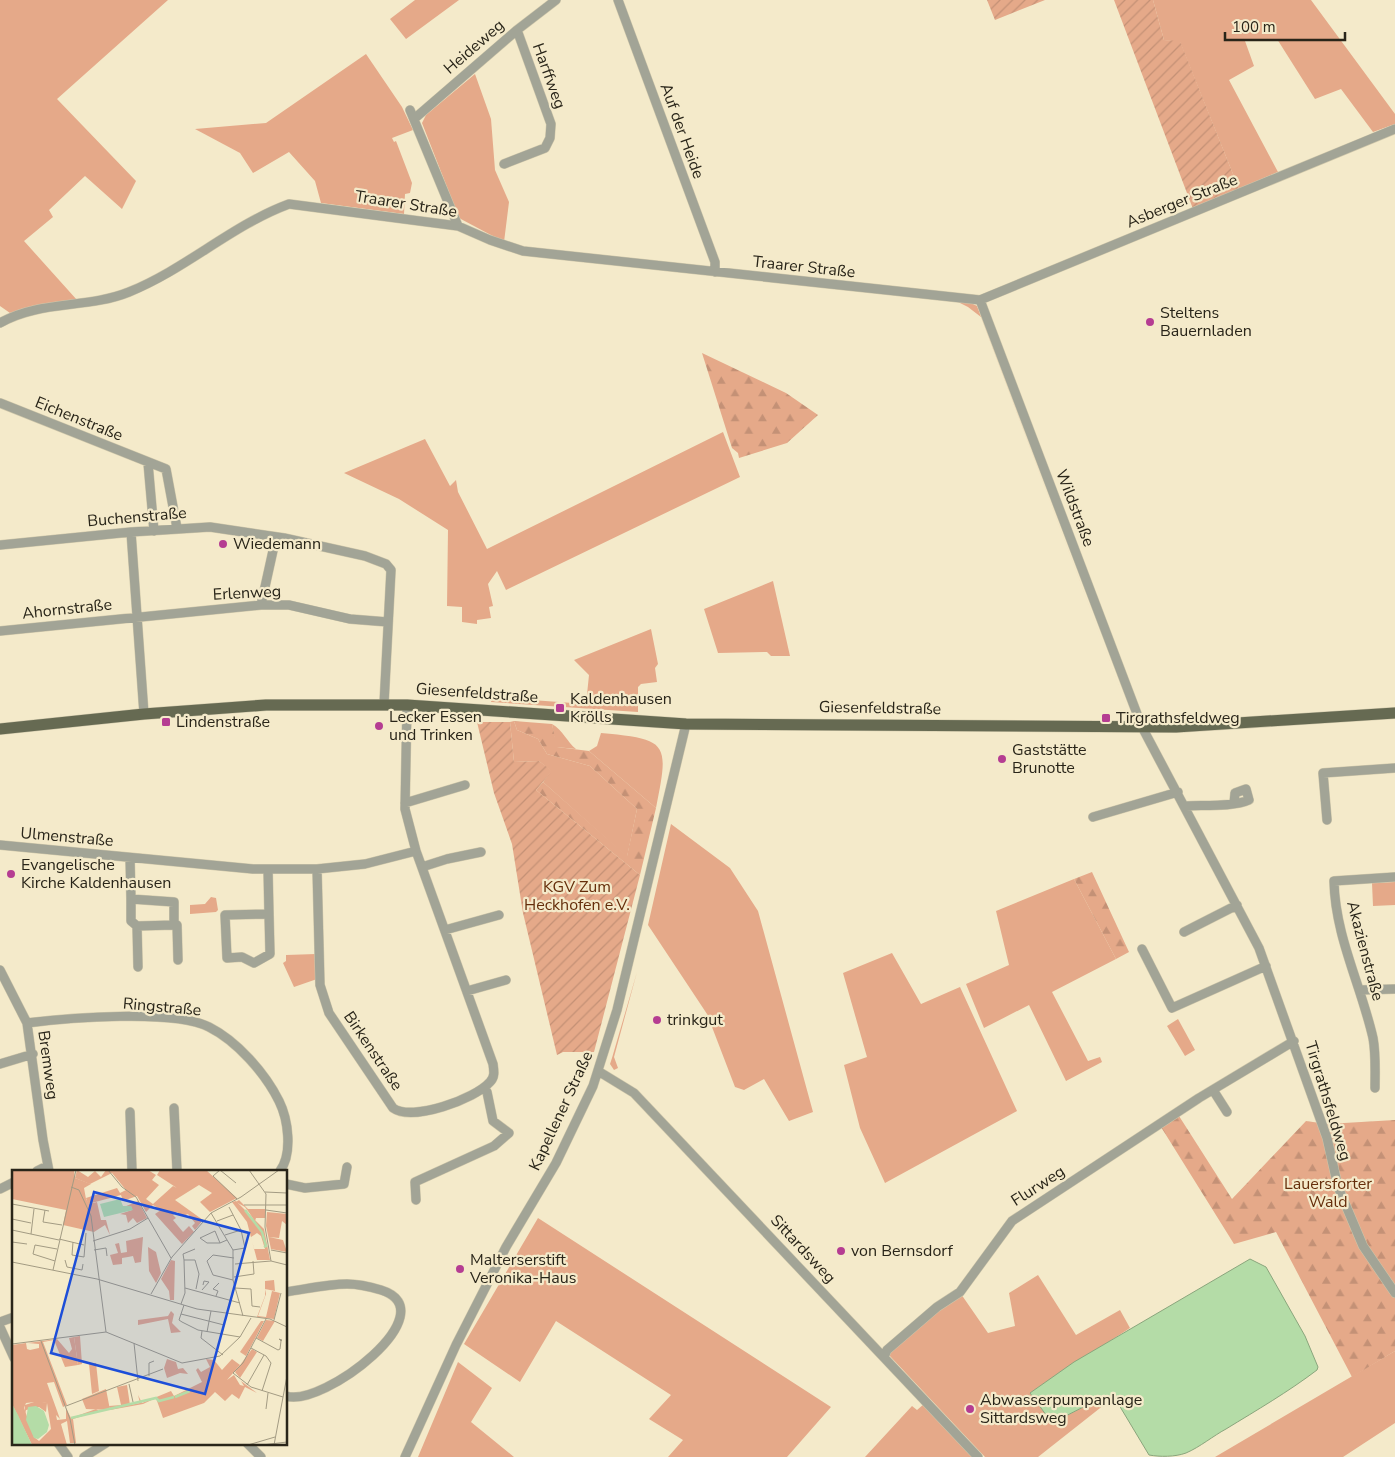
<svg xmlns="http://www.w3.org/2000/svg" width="1395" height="1457" viewBox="0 0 1395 1457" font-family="'Nunito Sans',sans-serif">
  <defs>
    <pattern id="forest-firs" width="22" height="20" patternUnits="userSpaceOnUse" patternTransform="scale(1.25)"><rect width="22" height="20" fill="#e5a989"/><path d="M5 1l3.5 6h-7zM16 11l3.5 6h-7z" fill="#c49176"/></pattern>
    <pattern id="garden-furrows" width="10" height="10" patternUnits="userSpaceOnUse" patternTransform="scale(1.25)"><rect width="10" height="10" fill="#e5a989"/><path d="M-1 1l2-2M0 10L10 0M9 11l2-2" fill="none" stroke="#c49176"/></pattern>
  </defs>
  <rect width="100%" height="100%" fill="#f4eaca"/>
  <path fill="#e5a989" d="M 0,0 L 168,0 L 57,99 L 136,181 L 122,209 L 85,176 L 49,210 L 53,217 L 24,241 L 77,300 L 43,304 L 10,313 L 0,306 Z
    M 415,0 L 459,0 L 406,39 L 390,19 Z
    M 1153,0 L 1311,0 L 1395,114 L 1395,124 L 1373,132 L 1341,89 L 1315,99 L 1277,39 L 1245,41 L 1254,66 L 1229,80 L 1278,172 L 1239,189 L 1180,42 L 1164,40 Z
    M 366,54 L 402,107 L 413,130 L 392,138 L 394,142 L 396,141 L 412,183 L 410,193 L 405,194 L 404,214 L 321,203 L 315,181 L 289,152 L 253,173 L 240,153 L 195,129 L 266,123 Z
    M 475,74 L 491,119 L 495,170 L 509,202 L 504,242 L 459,218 L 422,123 L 426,115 Z
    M 753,279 L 967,301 L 977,306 L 1128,709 L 981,317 L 968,307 L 958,302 Z
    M 723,432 L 740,477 L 506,590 L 497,571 L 488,584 L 493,606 L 489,607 L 491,618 L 477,620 L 477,624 L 462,622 L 462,607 L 447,606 L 448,530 L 399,499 L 344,473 L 425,439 L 450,486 L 456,480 L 458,492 L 487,549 Z
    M 773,581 L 790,656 L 771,656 L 767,652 L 718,653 L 704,609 Z
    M 651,629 L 658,664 L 655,668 L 657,682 L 641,684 L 638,687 L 638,712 L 491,702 L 491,697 L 586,704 L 589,675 L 574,660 Z
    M 514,721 L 517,730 L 538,739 L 547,754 L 590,766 L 637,809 L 627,857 L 543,782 L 551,771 L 539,761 L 514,762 L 510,722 Z
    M 552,724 C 563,730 567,742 576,749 L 556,747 Z
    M 601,733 C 669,739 669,743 656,808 L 589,751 L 597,746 Z
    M 671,824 L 730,868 L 758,911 L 813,1112 L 789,1121 L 764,1079 L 744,1090 L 735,1087 L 707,1014 L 648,925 Z
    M 1074,879 L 1116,959 L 1052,992 L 1088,1061 L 1100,1057 L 1102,1062 L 1066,1081 L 1029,1005 L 984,1028 L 966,984 L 1009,965 L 996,911 Z
    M 1395,882 L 1395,905 L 1373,906 L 1372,883 Z
    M 211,897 L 216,898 L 218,910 L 216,912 L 190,914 L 190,905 L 205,904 Z
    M 892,953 L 921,1004 L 960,987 L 1017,1111 L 885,1183 L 860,1128 L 844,1065 L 867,1057 L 843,973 Z
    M 316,954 L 317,979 L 294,987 L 283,963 L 286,961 L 286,955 Z
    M 637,972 L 614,1057 L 618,1068 L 614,1070 L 610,1064 L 612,1058 Z
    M 1178,1019 L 1195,1050 L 1185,1056 L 1167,1026 Z
    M 538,1218 L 831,1407 L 787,1457 L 668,1457 L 683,1440 L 649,1419 L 671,1395 L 556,1321 L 520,1382 L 464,1344 Z
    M 1038,1275 L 1076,1335 L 1120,1310 L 1130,1328 L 1030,1393 L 1052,1423 L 1095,1401 L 1109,1401 L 1038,1457 L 985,1457 L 888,1354 L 940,1309 L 961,1294 L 988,1333 L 1015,1326 L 1009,1293 Z
    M 1395,1351 L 1395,1423 L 1343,1457 L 1215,1457 Z
    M 458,1362 L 492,1388 L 471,1422 L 514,1457 L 418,1457 Z
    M 924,1404 L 974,1457 L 865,1457 L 912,1406 L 917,1410 Z"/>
  <path fill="url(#forest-firs)" d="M 702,353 L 786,393 L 818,415 L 787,443 L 739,458 L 738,453 L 732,448 Z
    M 514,721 L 552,724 L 557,747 L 589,751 L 656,808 L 640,875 L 536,790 L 543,782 L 627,856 L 637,809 L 590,766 L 547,754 L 538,739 L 517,730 Z
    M 1092,872 L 1129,952 L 1116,959 L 1074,879 Z
    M 1179,1116 L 1232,1199 L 1306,1121 L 1327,1124 L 1395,1120 L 1395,1351 L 1352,1377 L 1276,1232 L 1234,1244 L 1161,1127 Z"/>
  <path fill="url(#garden-furrows)" d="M 987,0 L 1045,0 L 995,20 Z
    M 1114,0 L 1153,0 L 1164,40 L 1180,41 L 1239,189 L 1193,209 Z
    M 477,722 L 510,722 L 514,762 L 539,761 L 552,771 L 536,790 L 640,875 L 594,1052 L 563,1052 L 557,1055 L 523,913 L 512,844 L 494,793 Z"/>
  <path fill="#b4dca7" stroke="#8aa57c" d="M 1250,1259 L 1266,1267 L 1305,1336 L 1318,1367 L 1317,1370 C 1288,1392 1257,1410 1226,1429 C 1213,1436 1200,1447 1186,1453 C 1175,1457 1160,1457 1149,1455 L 1119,1405 L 1109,1401 L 1095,1401 L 1052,1423 L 1030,1393 L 1074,1362 Z"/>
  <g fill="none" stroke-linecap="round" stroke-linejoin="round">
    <defs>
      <path id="minor" d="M 618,0 L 715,262 L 715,272
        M 410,110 L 458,226
        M 414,119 L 517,30 L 556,0
        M 504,164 L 545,148 L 550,138 L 551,124 L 517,30
        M 980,300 L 1142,727 L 1259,948 L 1327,1138 L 1338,1187 L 1363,1246 L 1395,1293
        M 0,323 C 40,300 87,309 129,292 C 186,269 232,225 289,204 L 458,226 L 490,240 L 523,251 L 980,300 L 1395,129
        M 0,403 L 166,469 L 177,528
        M 148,463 L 154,531
        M 131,532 L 144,714
        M 0,545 L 131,532 L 210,527 L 284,538 L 365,556 L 386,564 L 391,570 L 384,704
        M 261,605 L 276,537
        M 0,631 L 261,605 L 289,605 L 350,619 L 388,622
        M 405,803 L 465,785
        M 1186,806 C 1203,805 1234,807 1249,800 L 1246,789 L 1235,793 L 1234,803
        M 1093,817 L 1178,792
        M 1327,820 L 1323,773 L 1395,768
        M 0,845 L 253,869 L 317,869 L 365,864 L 416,851
        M 130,858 L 131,899 L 174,902 L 174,925 L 137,926 L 138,967
        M 422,867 L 447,859 L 481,852
        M 268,869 L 269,914 L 225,915 L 227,958 L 242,957 L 254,963 L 270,954 L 269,914
        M 317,869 L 320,985 L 329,1013 L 393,1108 C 412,1122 475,1099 490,1082 C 495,1077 494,1071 493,1064 L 416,851 L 405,809 L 407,705
        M 131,899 L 131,921 L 137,926
        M 174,925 L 177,925 L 178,960
        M 445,930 L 499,915
        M 1184,932 L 1237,905
        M 1142,949 L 1172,1008 L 1266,966
        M 0,970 L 27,1023 L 43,1140 L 49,1171
        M 1360,990 L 1395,989
        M 467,991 L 506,980
        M 27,1023 C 67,1018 174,1009 209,1027 C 237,1041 265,1073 279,1101 C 288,1119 293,1153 280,1171
        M 0,1064 L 33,1054
        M 598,1071 L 634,1093 L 978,1457
        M 1375,1088 C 1375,1071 1376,1054 1373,1038 C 1361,985 1335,936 1334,881 L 1395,877
        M 1213,1090 L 1227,1112
        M 174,1108 L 177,1171
        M 130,1112 L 132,1171
        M 37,1171 L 47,1166
        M 286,1184 L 305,1188 L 344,1184 L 347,1167
        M 0,1189 L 14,1182
        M 416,1200 L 415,1182 L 494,1146 L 509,1133 L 493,1121 L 487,1092 L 483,1088
        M 286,1292 C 307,1289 327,1284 347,1284 C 358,1284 371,1287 381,1290 C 449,1311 323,1408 286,1396
        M 0,1322 L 14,1317
        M 0,1327 L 14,1358
        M 884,1357 L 887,1350 L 937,1307 L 960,1292 L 1012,1221 L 1199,1098 L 1294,1041
        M 58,1443 L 68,1457
        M 247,1443 L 261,1457
        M 84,1457 L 106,1443
        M 405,1457 L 456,1345 L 506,1247 L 556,1163 L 593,1086 L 617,1010 L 686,724"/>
      <path id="major" d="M 0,729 L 144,714 L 266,705 L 407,705 L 686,724 L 1176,727 L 1395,713"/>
    </defs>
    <use href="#minor" stroke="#cfc7aa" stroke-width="10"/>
    <use href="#major" stroke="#cfc7aa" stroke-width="12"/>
    <use href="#minor" stroke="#a2a496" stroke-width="9"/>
    <use href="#major" stroke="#666a52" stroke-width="11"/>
  </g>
  <g fill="#b53d92" stroke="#f4eaca" stroke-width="2">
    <circle cx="1150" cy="322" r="5"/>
    <circle cx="223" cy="544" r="5"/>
    <rect x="555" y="703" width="10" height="10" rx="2.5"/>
    <rect x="1101" y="713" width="10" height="10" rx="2.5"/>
    <rect x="161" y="717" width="10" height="10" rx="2.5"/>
    <circle cx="379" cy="726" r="5"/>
    <circle cx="1002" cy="759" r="5"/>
    <circle cx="11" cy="874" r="5"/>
    <circle cx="657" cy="1020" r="5"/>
    <circle cx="841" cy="1251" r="5"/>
    <circle cx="460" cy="1269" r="5"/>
    <circle cx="970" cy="1409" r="5"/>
  </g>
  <g text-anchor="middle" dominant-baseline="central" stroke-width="4.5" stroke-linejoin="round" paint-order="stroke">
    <g font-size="16" fill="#292519" stroke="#f4eaca">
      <text transform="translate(474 47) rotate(-41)">Heideweg</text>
      <text transform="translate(549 76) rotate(70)">Harffweg</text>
      <text transform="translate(682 131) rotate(70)">Auf der Heide</text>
      <text transform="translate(1182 201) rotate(-22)">Asberger Straße</text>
      <text transform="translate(406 204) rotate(9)">Traarer Straße</text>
      <text transform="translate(804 267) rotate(6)">Traarer Straße</text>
      <text transform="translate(79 419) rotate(22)">Eichenstraße</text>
      <text transform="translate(1075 508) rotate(69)">Wildstraße</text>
      <text transform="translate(137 517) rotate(-5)">Buchenstraße</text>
      <text transform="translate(247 593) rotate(-3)">Erlenweg</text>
      <text transform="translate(67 609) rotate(-6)">Ahornstraße</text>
      <text transform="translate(477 693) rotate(4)">Giesenfeldstraße</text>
      <text transform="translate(880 708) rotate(1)">Giesenfeldstraße</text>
      <text transform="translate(67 837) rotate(5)">Ulmenstraße</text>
      <text transform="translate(1365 951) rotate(75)">Akazienstraße</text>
      <text transform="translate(162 1007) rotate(5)">Ringstraße</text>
      <text transform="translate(373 1051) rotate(56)">Birkenstraße</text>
      <text transform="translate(48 1065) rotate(82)">Bremweg</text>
      <text transform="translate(1328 1101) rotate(73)">Tirgrathsfeldweg</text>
      <text transform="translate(561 1111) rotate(-65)">Kapellener Straße</text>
      <text transform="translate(1038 1186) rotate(-33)">Flurweg</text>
      <text transform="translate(803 1249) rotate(47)">Sittardsweg</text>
    </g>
    <g font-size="16" fill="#292519" stroke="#f4eaca" text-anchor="start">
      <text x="1160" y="313">Steltens<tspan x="1160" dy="18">Bauernladen</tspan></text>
      <text x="233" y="544">Wiedemann</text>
      <text x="570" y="699">Kaldenhausen<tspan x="570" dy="18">Krölls</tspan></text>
      <text x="389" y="717">Lecker Essen<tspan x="389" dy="18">und Trinken</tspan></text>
      <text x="1116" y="718">Tirgrathsfeldweg</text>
      <text x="176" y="722">Lindenstraße</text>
      <text x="1012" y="750">Gaststätte<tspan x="1012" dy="18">Brunotte</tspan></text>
      <text x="21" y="865">Evangelische<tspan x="21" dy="18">Kirche Kaldenhausen</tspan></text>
      <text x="667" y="1020">trinkgut</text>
      <text x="851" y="1251">von Bernsdorf</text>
      <text x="470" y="1260">Malterserstift<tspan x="470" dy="18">Veronika-Haus</tspan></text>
      <text x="980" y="1400">Abwasserpumpanlage<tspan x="980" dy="18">Sittardsweg</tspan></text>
    </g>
    <g font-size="16" fill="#652e0b" stroke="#f4eaca">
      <text x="577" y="887">KGV Zum<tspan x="577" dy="18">Heckhofen e.V.</tspan></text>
      <text x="1328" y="1184">Lauersforter<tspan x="1328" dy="18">Wald</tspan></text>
    </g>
  </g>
  <g transform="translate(12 1170)">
    <rect width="275" height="275" fill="#f4eaca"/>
    <path d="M 65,0 L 76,7 L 83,1 L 89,7 L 94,0 L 136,0 L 144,5 L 140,10 L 147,15 L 134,29 L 141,34 L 161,16 L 165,18 L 145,5 L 148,0 L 194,0 L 225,28 L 198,42 L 188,32 L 200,23 L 187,15 L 163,30 L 191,50 L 183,60 L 180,56 L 183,53 L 176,44 L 171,46 L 165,42 L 161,45 L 164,48 L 161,50 L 171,62 L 177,56 L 182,62 L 170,74 L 143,44 L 149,40 L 141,35 L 134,42 L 125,26 L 111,31 L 109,25 L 76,34 L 74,28 L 105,18 L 108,23 L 114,20 L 100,3 L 78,14 L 63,8 ZM 126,31 L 135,48 L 125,53 L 121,48 L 116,53 L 114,45 L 108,44 L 120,40 L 119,36 L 112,37 ZM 224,31 L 252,59 L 258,90 L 245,90 L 235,52 L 220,32 ZM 245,63 L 249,66 L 253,79 L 242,79 L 239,67 ZM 255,42 L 275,44 L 275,55 L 270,51 L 267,68 L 257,67 L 271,70 L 275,82 L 259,79 L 254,56 ZM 131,67 L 129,92 L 123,93 L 121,86 L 116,87 L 110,88 L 110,94 L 101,95 L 98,85 L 106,83 L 103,74 L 107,73 L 109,83 L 115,82 L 114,71 ZM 136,77 L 144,82 L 149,103 L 144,113 L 137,101 ZM 262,110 L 263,121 L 253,119 L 254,124 L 246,146 L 254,147 L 260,121 L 268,123 L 262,149 L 245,147 L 253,126 L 253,111 ZM 159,141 L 162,144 L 160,153 L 169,162 L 159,163 L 156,149 L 126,155 L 126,150 L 156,146 ZM 254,150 L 263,151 L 251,171 L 245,168 ZM 249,151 L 252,151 L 234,186 L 228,182 ZM 62,167 L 66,195 L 53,197 L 42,170 L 31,172 L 55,235 L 51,237 L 42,212 L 35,213 L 48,249 L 44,245 L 45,250 L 54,249 L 54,238 L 59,248 L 84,239 L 87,241 L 61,249 L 64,273 L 58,273 L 55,251 L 49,254 L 55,275 L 20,275 L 0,234 L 0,175 L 14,173 L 15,179 L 18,180 L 27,178 L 27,174 L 16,173 L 45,169 L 57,183 L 60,179 L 57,168 ZM 23,232 L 35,233 L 39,259 L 27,271 L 22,267 L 12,238 L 14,233 ZM 240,179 L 245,182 L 228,208 L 223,202 ZM 155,189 L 164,192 L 166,199 L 171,198 L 176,204 L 168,203 L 155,208 L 152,198 ZM 194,189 L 202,190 L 210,200 L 220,189 L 228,195 L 215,210 L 222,205 L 228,215 L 232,216 L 229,211 L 245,223 L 233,217 L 227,229 L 220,224 L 213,231 L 203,222 L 192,233 L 151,248 L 144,228 L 131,234 L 98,240 L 97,236 L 109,235 L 105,217 L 115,215 L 118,235 L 128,233 L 126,225 L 130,233 L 159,221 L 162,226 L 190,212 L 184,200 L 186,198 L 189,202 L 198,197 Z" fill="#e5a989" fill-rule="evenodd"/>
    <path d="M 0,0 L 62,0 L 63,8 L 79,14 L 72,18 L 74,29 L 77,34 L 85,32 L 89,50 L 94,50 L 98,65 L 93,55 L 82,62 L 51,55 L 54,40 L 0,29 ZM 227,30 L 236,39 L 253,39 L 253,48 L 244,48 L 243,51 L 233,37 L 224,32 ZM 94,219 L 98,240 L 74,239 L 70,229 ZM 25,231 L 35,233 L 34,242 L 27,237 L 14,240 L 12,247 L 13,235 Z" fill="#e5a989"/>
    <path d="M 159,90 L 163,91 L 162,130 L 158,130 L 157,121 L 149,109 ZM 68,166 L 70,194 L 66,195 L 62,167 ZM 84,193 L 87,221 L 80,224 L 77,194 Z" fill="#e5a989"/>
    <path d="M 108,29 L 111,36 L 119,36 L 121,40 L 92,47 L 88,34 ZM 0,234 L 6,245 L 20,275 L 0,275 ZM 16,237 L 24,236 L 32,241 L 37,255 L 35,262 L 26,269 L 22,268 L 14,250 Z" fill="#b4dca7"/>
    <path fill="none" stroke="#b4dca7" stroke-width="2.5" d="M 233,40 L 250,62 L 254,76 L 252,77M 163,227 L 178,221M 59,248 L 144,228 L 147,231 L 162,227"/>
    <path fill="none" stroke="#a39b83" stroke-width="1" d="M 96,0 L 110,17 L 124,27 L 159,88M 208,0 L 201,6 L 225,29M 208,0 L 224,13M 237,0 L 254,24 L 253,57 L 259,91M 59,17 L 67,20 L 79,46 L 94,162M 253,22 L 275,23M 0,34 L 37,41M 232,35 L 275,35M 217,37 L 229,60 L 233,78 L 221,80M 33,40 L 31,52 L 50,55M 254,40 L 275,43M 199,43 L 221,80 L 221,110 L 231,146M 0,49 L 19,53M 205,51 L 221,45M 0,60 L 47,70M 19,64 L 22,39M 213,65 L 229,60M 47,69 L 72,75M 81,71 L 118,59 L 136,48M 0,72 L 15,74M 61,72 L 60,85 L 72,87 L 74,63M 208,73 L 203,61 L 188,68 L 195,73 L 208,73 L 215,70M 82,80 L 94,78 L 95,86M 259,80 L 275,83M 53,90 L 55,97 L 70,100 L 71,94M 172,90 L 171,84 L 183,79M 43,91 L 21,84 L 23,75 L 45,79M 0,92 L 85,109 L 185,139 L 258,149 L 275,157M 223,94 L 259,91 L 275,95M 41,100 L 64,0M 222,107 L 242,104 L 241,91M 221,110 L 201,105 L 195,91 L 201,85 L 222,88M 173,118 L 228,133M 223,118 L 239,119 L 240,136 L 248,137M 190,120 L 197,112 L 192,111 L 191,115M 139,124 L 160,87 L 199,43 L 229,27 L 267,0M 204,126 L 206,121 L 201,119 L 207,113M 169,134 L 173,123 L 172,90 L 183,90 L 187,104 L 184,119M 172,135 L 167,150 L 170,152 L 186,160 L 228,167M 169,144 L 212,155 L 210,164M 254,149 L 231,193 L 221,203 L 239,217 L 271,227M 262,150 L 269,123M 190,161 L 189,168 L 211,185M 195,162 L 199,141M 244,168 L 266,180 L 268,179 L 269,171 L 270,170 L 267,169 L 269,171M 29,171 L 58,249 L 63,275M 122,173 L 126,211M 0,174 L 94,162 L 170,193 L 208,186 L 228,167 L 239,148M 239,178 L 254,186 L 259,193 L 250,221M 137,206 L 137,193 L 142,191M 117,214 L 121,232M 235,215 L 252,185M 54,236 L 151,199M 254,239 L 256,223M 236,275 L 263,267M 250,275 L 275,272M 262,275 L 275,206"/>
    <path fill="#1d4ed8" fill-opacity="0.15" stroke="#1d4ed8" stroke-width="2.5" d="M 82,22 L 237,63 L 193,224 L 39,183 Z"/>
    <rect width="275" height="275" fill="none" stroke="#292519" stroke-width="2.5"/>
  </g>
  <path d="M1225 32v8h120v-8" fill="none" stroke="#292519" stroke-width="2.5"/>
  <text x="1232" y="32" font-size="15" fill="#292519" stroke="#f4eaca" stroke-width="4" paint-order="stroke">100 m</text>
</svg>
